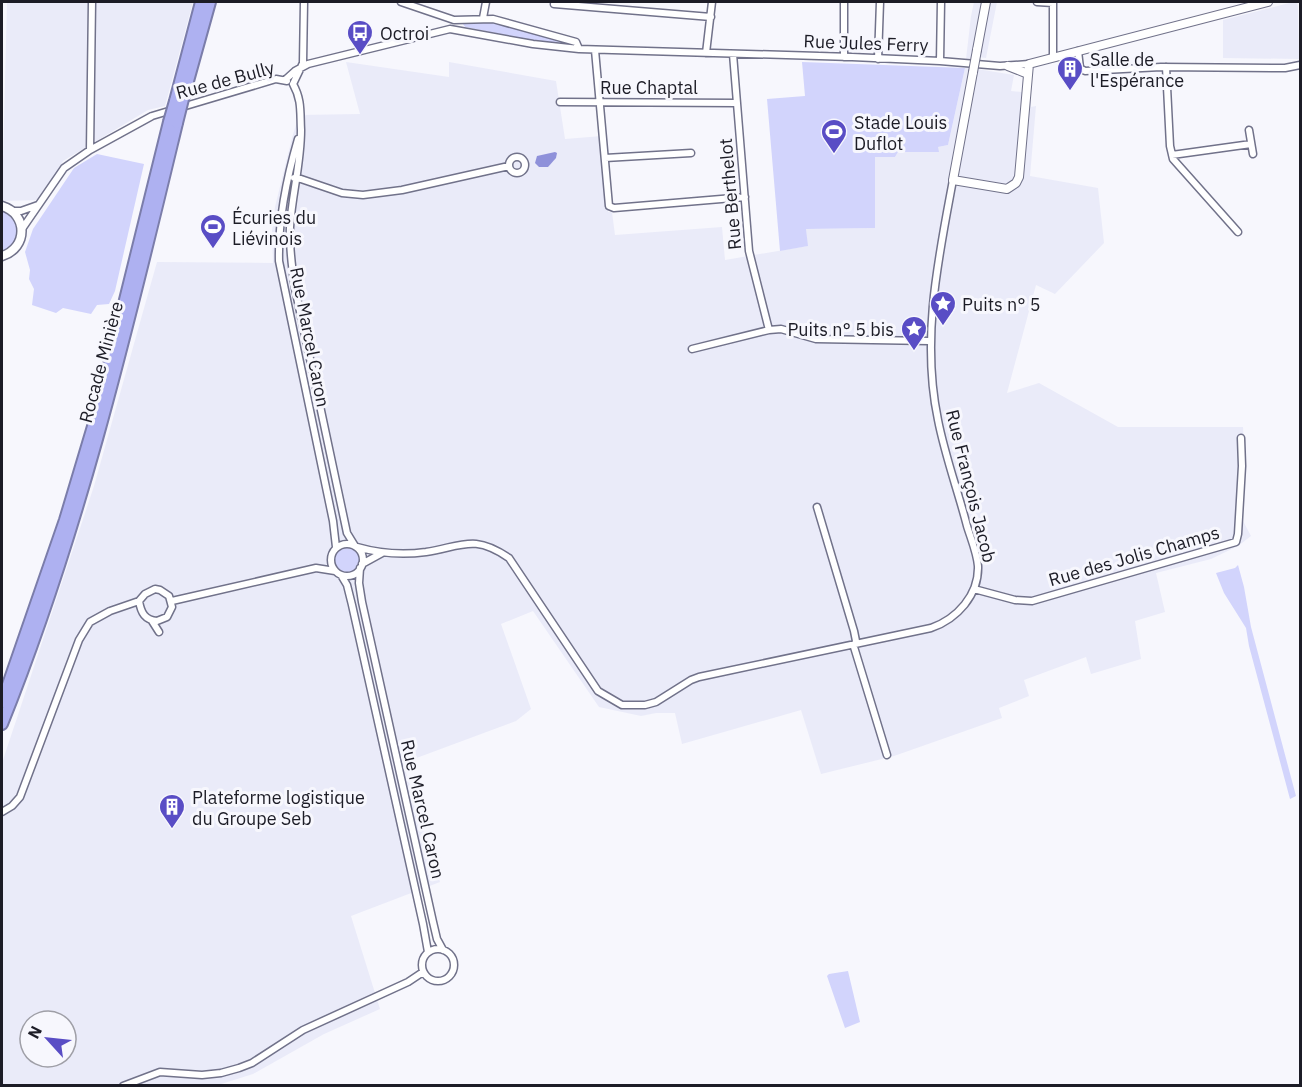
<svg xmlns="http://www.w3.org/2000/svg" width="1302" height="1087" viewBox="0 0 1302 1087" font-family="'IBM Plex Sans',sans-serif">
  <rect width="100%" height="100%" fill="#f7f7fd"/>
  <path fill="#eaebf9" fill-rule="evenodd" d="M 7,2 L 193,2 L 165,106 L 148,110 L 63,161 L 43,200 L 2,201 Z
    M 974,2 L 997,2 L 986,58 L 979,57 L 977,69 L 1014,75 L 1011,91 L 1022,92 L 1022,100 L 1031,99 L 1031,107 L 1036,106 L 1030,176 L 1098,188 L 1104,243 L 1055,294 L 1036,285 L 1007,393 L 1039,383 L 1118,427 L 1243,427 L 1245,458 L 1242,511 L 1243,521 L 1251,536 L 1238,546 L 1211,559 L 1156,573 L 1165,612 L 1135,621 L 1141,659 L 1091,674 L 1086,657 L 1024,680 L 1029,696 L 999,708 L 1002,718 L 894,756 L 821,774 L 801,710 L 682,744 L 675,713 L 656,713 L 641,716 L 599,707 L 533,611 L 501,624 L 531,709 L 516,721 L 403,763 L 440,882 L 351,916 L 380,1009 L 324,1034 L 253,1074 L 218,1085 L 2,1086 L 2,763 L 94,486 L 157,262 L 273,263 L 272,230 L 275,207 L 292,138 L 299,115 L 360,114 L 346,62 L 449,77 L 449,62 L 556,81 L 565,139 L 602,136 L 608,212 L 612,212 L 615,235 L 722,227 L 725,260 L 807,246 L 806,229 L 875,228 L 875,157 L 895,157 L 898,152 L 938,152 L 938,147 L 948,145 L 965,68 L 971,16 ZM 30,1021 L 66,1021 L 66,1057 L 30,1057 Z
    M 1293,2 L 1297,2 L 1298,7 L 1299,59 L 1223,58 L 1223,20 Z"/>
  <path fill="#d2d4fc" d="M 460,20 L 493,20 L 572,42 L 571,45 L 531,40 L 465,27 Z
    M 802,62 L 965,68 L 948,145 L 938,147 L 939,152 L 898,152 L 895,157 L 875,157 L 875,228 L 806,229 L 808,246 L 780,251 L 767,99 L 805,96 Z
    M 97,154 L 144,164 L 115,291 L 109,304 L 97,305 L 91,314 L 63,308 L 56,313 L 32,305 L 34,289 L 29,279 L 30,270 L 25,252 L 33,229 L 74,168 Z
    M 2,211 C 21,219 22,244 2,251 Z
    M335 560a12 12 0 1 1 24 0a12 12 0 1 1-24 0Z
    M 1238,565 L 1244,587 L 1251,627 L 1296,796 L 1290,799 L 1249,646 L 1246,628 L 1224,593 L 1216,573 L 1235,568 Z
    M 848,971 L 860,1022 L 845,1028 L 827,976 L 829,974 Z"/>
  <path fill="#8f91da" d="M 555,152 L 557,153 L 556,158 L 548,167 L 539,167 L 535,163 L 537,156 Z"/>
  <g fill="none" stroke-linecap="round" stroke-linejoin="round">
    <defs>
      <path id="minor" d="M 401,2 L 454,20
        M 1037,2 L 1053,3
        M 554,4 L 711,17
        M 483,18 L 486,2
        M 454,20 L 493,19 L 576,42 L 579,49
        M 595,50 L 609,206 L 614,208 L 745,197
        M 1078,51 L 1080,68 L 1085,71 L 1161,67 L 1285,68 L 1300,65
        M 706,53 L 712,2
        M 733,54 L 749,251 L 769,330
        M 844,57 L 844,2
        M 1053,57 L 1053,2
        M 878,59 L 880,2
        M 940,61 L 941,2
        M 1166,67 L 1170,146 L 1173,159 L 1238,232
        M 285,80 L 295,71 L 308,64 L 450,29 L 533,44 L 579,49 L 852,57 L 940,61 L 1000,66 L 1029,64
        M 293,84 C 302,100 300,112 301,130 C 301,164 292,194 290,227 C 289,248 292,268 295,288 L 347,533 L 355,546
        M 293,84 L 303,63 L 304,2
        M 560,102 L 737,103
        M 1249,130 L 1253,154
        M 298,139 C 286,180 278,219 279,261 L 333,521 L 336,547
        M 90,150 L 92,2
        M 1172,155 L 1251,144
        M509 165a8 8 0 1 1 16 0a8 8 0 1 1-16 0Z
        M 605,158 L 691,153
        M 294,178 L 301,179 L 342,193 L 363,195 L 402,190 L 509,166
        M 12,211 L 21,211 L 38,205
        M 22,229 L 64,168 L 90,150 L 152,116 L 276,79 L 287,81
        M 692,349 L 769,330 L 781,329 L 816,339 L 929,341
        M 817,507 L 854,631 L 856,641 L 854,647 L 887,755
        M331 560a16 16 0 1 1 32 0a16 16 0 1 1-32 0Z
        M 357,547 C 378,553 404,555 426,552 C 463,546 474,534 509,558 L 598,691 L 622,705 L 645,705 L 656,702 L 691,680 L 699,677 L 931,628 C 957,619 979,595 978,566 C 977,553 971,539 967,526 C 958,491 945,456 938,420 C 921,339 938,260 953,180
        M 362,564 L 382,553
        M 360,568 L 359,583 L 362,602 L 433,922 L 437,939 L 443,950
        M 341,575 L 347,585 L 352,605 L 423,924 L 428,952
        M 155,589 L 160,590 L 169,596 L 172,607 L 167,617 L 157,621 C 145,620 141,613 139,601 L 145,594 Z
        M 974,589 L 1015,600 L 1032,601 L 1236,542 L 1238,534 L 1242,466 L 1241,438
        M 172,601 L 316,568 L 335,571
        M 152,621 L 159,632
        M 2,812 L 12,806 L 20,797 L 79,640 L 90,622 L 110,611 L 139,601
        M422 965a16 16 0 1 1 32 0a16 16 0 1 1-32 0Z
        M 123,1086 L 160,1072 L 202,1075 L 221,1073 L 239,1068 L 252,1063 L 303,1030 L 408,982 L 423,972"/>
      <path id="tertiary" d="M 977,50 L 986,2
        M 1008,66 L 1028,74
        M 973,72 L 953,180 L 1007,189 L 1016,183 L 1019,177 L 1029,64 L 1268,2"/>
      <path id="secondary" d="M 2,206 C 28,214 28,248 2,256"/>
      <path id="motorway" d="M 183,99 L 210,2
        M 175,101 L 201,2
        M 2,702 L 65,520 L 97,413 L 169,122
        M 2,724 C 80,530 128,326 177,123"/>
    </defs>
    <use href="#minor" stroke="#71728a" stroke-width="9"/>
    <use href="#tertiary" stroke="#71728a" stroke-width="10"/>
    <use href="#secondary" stroke="#71728a" stroke-width="11"/>
    <use href="#motorway" stroke="#7b7daa" stroke-width="14"/>
    <use href="#minor" stroke="#fff" stroke-width="6"/>
    <use href="#tertiary" stroke="#fff" stroke-width="8"/>
    <use href="#secondary" stroke="#fff" stroke-width="8"/>
    <use href="#motorway" stroke="#aeb1f1" stroke-width="10"/>
    <defs>
      <path id="tertiary-bridge" d="M 973,72 L 977,50"/>
      <path id="motorway-bridge" d="M 169,122 L 175,101
        M 177,123 L 183,99"/>
    </defs>
    <use href="#tertiary-bridge" stroke="#71728a" stroke-width="10" stroke-linecap="butt"/>
    <use href="#motorway-bridge" stroke="#7b7daa" stroke-width="14" stroke-linecap="butt"/>
    <use href="#tertiary-bridge" stroke="#fff" stroke-width="8"/>
    <use href="#motorway-bridge" stroke="#aeb1f1" stroke-width="10"/>
  </g>
  <defs>
    <symbol id="bus-pin" viewBox="-11 -11 22 30"><path d="M0 17L-7.5 6A9.5 9.5 0 1 1 7.5 6Z" fill="#594dc5" stroke="#f7f7fd"/><path d="M-5-6H5V4H4V6H2V4H-2V6H-4V4H-5ZM-3.5-4V0h7V-4ZM-3.5 1.2v1.5H-2V1.2ZM2 1.2v1.5H3.5V1.2Z" fill="#fff"/></symbol>
    <symbol id="building-pin" viewBox="-11 -11 22 30"><path d="M0 17L-7.5 6A9.5 9.5 0 1 1 7.5 6Z" fill="#594dc5" stroke="#f7f7fd"/><path d="M-4-6H4V6H1V3H-1V6H-4ZM-2.5-4.3h1.7v1.8h-1.7ZM.8-4.3h1.7v1.8H.8ZM-2.5-1h1.7V.8h-1.7ZM.8-1h1.7V.8H.8Z" fill="#fff"/></symbol>
    <symbol id="stadium-pin" viewBox="-11 -11 22 30"><path d="M0 17L-7.5 6A9.5 9.5 0 1 1 7.5 6Z" fill="#594dc5" stroke="#f7f7fd"/><path d="M0-5a6.5 5 0 1 0 0 10a6.5 5 0 1 0 0-10ZM-3.5-1.8h7v3.6h-7Z" fill="#fff"/></symbol>
    <symbol id="sight-pin" viewBox="-11 -11 22 30"><path d="M0 17L-7.5 6A9.5 9.5 0 1 1 7.5 6Z" fill="#594dc5" stroke="#f7f7fd"/><path d="M0-6L1.8-2.2L6-1.7L2.9 1.2L3.7 5.4L0 3.3L-3.7 5.4L-2.9 1.2L-6-1.7L-1.8-2.2Z" fill="#fff"/></symbol>
  </defs>
  <g fill-rule="evenodd">
    <use href="#bus-pin" x="345" y="18" width="30" height="40"/>
    <use href="#building-pin" x="1055" y="54" width="30" height="40"/>
    <use href="#stadium-pin" x="819" y="117" width="30" height="40"/>
    <use href="#stadium-pin" x="198" y="212" width="30" height="40"/>
    <use href="#sight-pin" x="928" y="289" width="30" height="40"/>
    <use href="#sight-pin" x="899" y="314" width="30" height="40"/>
    <use href="#building-pin" x="157" y="792" width="30" height="40"/>
  </g>
  <g text-anchor="middle" dominant-baseline="central" stroke-width="6" stroke-linejoin="round" paint-order="stroke">
    <g font-size="18" fill="#1c1c26" stroke="#f7f7fd" text-anchor="start">
      <text x="380" y="33">Octroi</text>
      <text x="1090" y="59">Salle de<tspan x="1090" dy="21">l'Espérance</tspan></text>
      <text x="854" y="122">Stade Louis<tspan x="854" dy="21">Duflot</tspan></text>
      <text x="232" y="217">Écuries du<tspan x="232" dy="21">Liévinois</tspan></text>
      <text x="962" y="304">Puits n° 5</text>
      <text x="894" y="329" text-anchor="end">Puits n° 5 bis</text>
      <text x="192" y="797">Plateforme logistique<tspan x="192" dy="21">du Groupe Seb</tspan></text>
    </g>
    <g font-size="18" fill="#1c1c26" stroke="#f7f7fd">
      <text transform="translate(866 43) rotate(2)">Rue Jules Ferry</text>
      <text transform="translate(225 80) rotate(-15)">Rue de Bully</text>
      <text x="649" y="87">Rue Chaptal</text>
      <text transform="translate(730 194) rotate(-95)">Rue Berthelot</text>
      <text transform="translate(310 337) rotate(79)">Rue Marcel Caron</text>
      <text transform="translate(101 362) rotate(-75)">Rocade Minière</text>
      <text transform="translate(971 486) rotate(76)">Rue François Jacob</text>
      <text transform="translate(1134 556) rotate(-16)">Rue des Jolis Champs</text>
      <text transform="translate(423 809) rotate(77)">Rue Marcel Caron</text>
    </g>
  </g>
  <rect width="1302" height="1087" fill="none" stroke="#1c1c26" stroke-width="6"/>
  <g transform="translate(48 1039) rotate(297)"><circle r="28" fill="#f7f7fd" stroke="#9f9fa7" stroke-width="1.5"/>
  <path d="M0-4.5L10 22L0 15L-10 22Z" fill="#594dc5"/>
  <text y="-9" font-size="16" font-weight="bold" text-anchor="middle" fill="#1c1c26">N</text>
  </g>
</svg>
